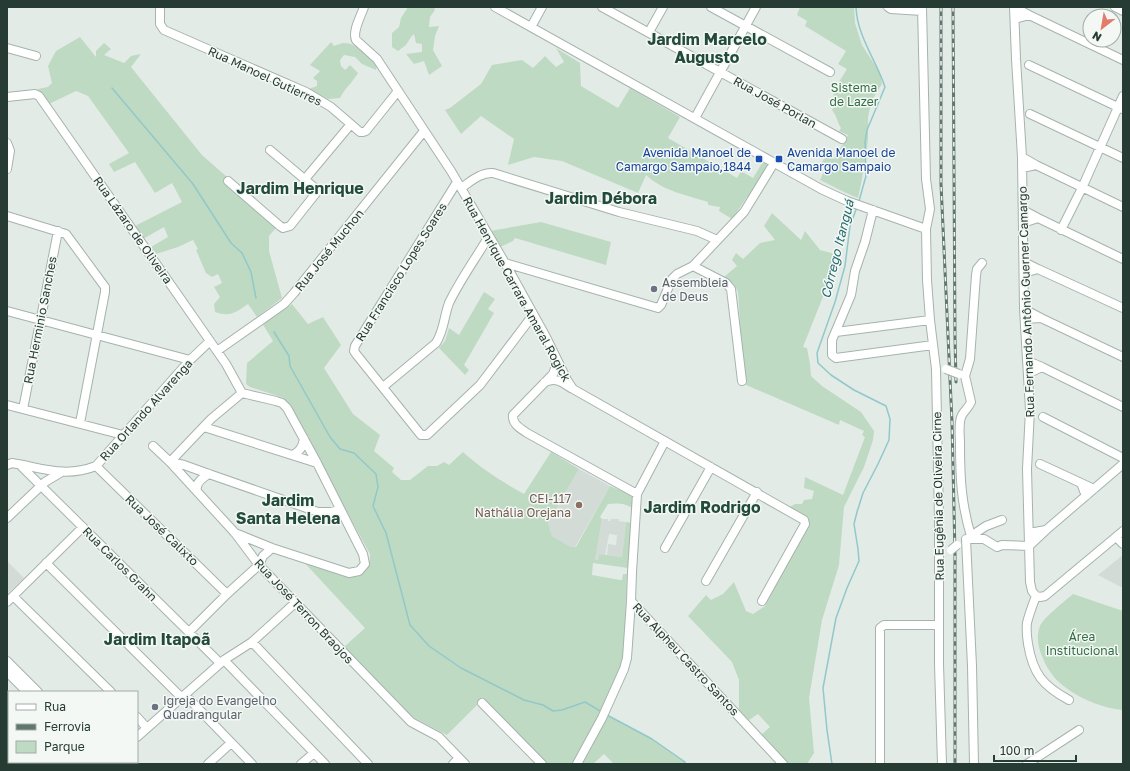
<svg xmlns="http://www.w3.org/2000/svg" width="1130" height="771" viewBox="0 0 1130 771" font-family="'Golos Text',sans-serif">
  <rect width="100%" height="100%" fill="#e3ebe7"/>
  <path fill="#d2dbd6" d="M 579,469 L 610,486 L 575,547 L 571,547 L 552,536 L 548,523 Z
    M 602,519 L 608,519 L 608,521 L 610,521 L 611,519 L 619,519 L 619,521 L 626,522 L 622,557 L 607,555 L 608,544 L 616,545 L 617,535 L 609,534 L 605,555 L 599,554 L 598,560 L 595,560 Z
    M 1123,555 L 1123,588 L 1098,575 Z
    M 7,561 L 24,578 L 7,594 Z"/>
  <path fill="#bfdac3" d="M 408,7 L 434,7 L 435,10 L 430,17 L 429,27 L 439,26 L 435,36 L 433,50 L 442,66 L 429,75 L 424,61 L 414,64 L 406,54 L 422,52 L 422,44 L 416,43 L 414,34 L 411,37 L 406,45 L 398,51 L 392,47 L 392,33 L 399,27 L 401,18 Z
    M 800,7 L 854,7 L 855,23 L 862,45 L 880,73 L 882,84 L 872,100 L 868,117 L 868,141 L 862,179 L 858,198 L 846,193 L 820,180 L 825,169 L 820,166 L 826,155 L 834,159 L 848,135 L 839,131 L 841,128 C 837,122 837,116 832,110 L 836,103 L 833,101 L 834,90 L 847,69 L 838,64 L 846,51 L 805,26 L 807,21 L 797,15 Z
    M 80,37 L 96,57 L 96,51 L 104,43 L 111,49 L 104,55 L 124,63 L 131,56 L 141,54 L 131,67 L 202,155 L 227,177 L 223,181 L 276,228 L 269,236 L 269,251 L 282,298 L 257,317 L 248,304 C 235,313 230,317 215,312 L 214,304 L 220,297 L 214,287 L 222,283 L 218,274 L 212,277 L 206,273 L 196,250 L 198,249 L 193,240 L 178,247 L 156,254 L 151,247 L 168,237 L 164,227 L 143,239 L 135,226 L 182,202 L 172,183 L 155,193 L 135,162 L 114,172 L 109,164 L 129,153 L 88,96 L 76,91 L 49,104 L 38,89 L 48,87 L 52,83 L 48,66 L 56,51 Z
    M 331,42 L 334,46 C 337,45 341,43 344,43 C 357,43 370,56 377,65 L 376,70 L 362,64 L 355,57 L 344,55 L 340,60 L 341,66 L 345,70 L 350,65 L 358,73 C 353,82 345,88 340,98 L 328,99 L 309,89 L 317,86 L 317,81 L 313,78 L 320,71 L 310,65 Z
    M 556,48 L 580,63 L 581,86 L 618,108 L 630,88 L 680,117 L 668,138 L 737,178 L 741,171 L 753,178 L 764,160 L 770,163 L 749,198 L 747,197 L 732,219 L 719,211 L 720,207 L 708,205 L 708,202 C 686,195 663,191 646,175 L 638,193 L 562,161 L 534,157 L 508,165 L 514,139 L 481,116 L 461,134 L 445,110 L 450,108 L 481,84 L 492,65 L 522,60 L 533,68 L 545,56 L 556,67 L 564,62 Z
    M 772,213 L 801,240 L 805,231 L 820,250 L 835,254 L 830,279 L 803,347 L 807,348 L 810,364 L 811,376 L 822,386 L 861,412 L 874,431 L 873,440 L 864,467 L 844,507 L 839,565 L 822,620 L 809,698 L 814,753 L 807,764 L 788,764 L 761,735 L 770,727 L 758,714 L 749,720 L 739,710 L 739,680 L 732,662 L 688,616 L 706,595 L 711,600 L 723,594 L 734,582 L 746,611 L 753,614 L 765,606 L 808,524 L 788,508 L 795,504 L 802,504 L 804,500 L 812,499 L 814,491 L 804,488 L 805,477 L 843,495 L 865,437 L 862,435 L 864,431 L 840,420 L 839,425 L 744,384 L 738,292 L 734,284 L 724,277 L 737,266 L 732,260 L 736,253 L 743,259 L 760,243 L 775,240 L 764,226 Z
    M 541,222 L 611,242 L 606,265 L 515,238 L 513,241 L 500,247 L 490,231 Z
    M 484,292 L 495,299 L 488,309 L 494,313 L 464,365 L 469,370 L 465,375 L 439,348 L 445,341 L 449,328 L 459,335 Z
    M 292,304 L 308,324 L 323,317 L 341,345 L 324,368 L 353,414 L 380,435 L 374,451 L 394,468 L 392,472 L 401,480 L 410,480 L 428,466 L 437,466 L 444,462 L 449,465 L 463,452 C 482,469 501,481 524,494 L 551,452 L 579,469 L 548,523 L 552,536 L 571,547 L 576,547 L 610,486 L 632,495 L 633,500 L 633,509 C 626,503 617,503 608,504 L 600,517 L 602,519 L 595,560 L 598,560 L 599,554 L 622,557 L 626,522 L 632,523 L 628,568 L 593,563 L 592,575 L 620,580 L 622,580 L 623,574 L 627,574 L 624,651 L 622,663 L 601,712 L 573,764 L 546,764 L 482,700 L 447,735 L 411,716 L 344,647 L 365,628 L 302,560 L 351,577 C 363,575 371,566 370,554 L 288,404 L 284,398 L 250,387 L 246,384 L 247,363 L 273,341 L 262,323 Z
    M 1073,594 L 1123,611 L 1123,710 C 1098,708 1062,692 1049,670 C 1046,666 1044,661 1042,656 C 1038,647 1036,636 1040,626 C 1043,618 1065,601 1073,594 Z
    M 608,716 L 652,739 L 685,762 L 685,764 L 614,764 L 604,754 L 593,764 L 581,764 Z"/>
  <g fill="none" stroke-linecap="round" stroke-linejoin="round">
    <path stroke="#91c8ca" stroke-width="1.5" d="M 856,7 C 857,36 876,60 885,87 L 867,130 L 865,142 L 866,176 L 859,201
      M 112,88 L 193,184 L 231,243 L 242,253 L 251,272 L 256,298
      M 274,332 L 289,356 L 290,366 L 330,437 L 340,449 L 354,453 L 376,474 L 378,487 L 373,506 L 386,533 L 410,625 L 429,646 L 461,668 L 524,700 L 543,705 L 553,711 L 562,710 L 585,702 L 602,712
      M 607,715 L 652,739 L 685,762 L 685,764
      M 832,764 L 827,730 L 823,688 L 836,618 L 847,588 L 859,561 L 858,549 L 854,524 L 857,512 L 863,493 L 878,464 L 889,440 L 890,419 L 886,406 L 854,390 L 831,375 L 818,363 L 817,353 L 835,302 L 845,266 L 850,226 L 857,207"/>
    <defs>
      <path id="minor" d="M 160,7 L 160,24 L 164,30 L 306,92 L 331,107 L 360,132 L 363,132 L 366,131 L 398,91
        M 364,7 C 361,16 352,31 356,40 L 377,59 L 451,171 L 505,263 L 546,337 L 567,380 L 573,389 L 804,520 L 805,524 L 762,601
        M 495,7 L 821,189 L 847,201 L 926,229
        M 602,7 L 842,139
        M 711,7 L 830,72
        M 888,7 L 891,9 L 922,11
        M 922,7 L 926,179 L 930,209 L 926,229 L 927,280 L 930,320 L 936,369 L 939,518 L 939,664 L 942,764
        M 1014,7 L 1016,59 L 1022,157 L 1024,309 L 1030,410 L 1027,469 L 1030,582 L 1032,591 L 1036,596
        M 1014,7 L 1029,15 L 1015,19
        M 1115,7 L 1123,11
        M 1029,15 L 1123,60
        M 531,27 L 542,7
        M 649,32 L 663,7
        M 7,48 L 36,56
        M 1029,65 L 1122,109
        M 7,97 L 35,94 L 39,96 L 210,341 L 226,364 L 242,393
        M 1030,114 L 1123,158
        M 695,118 L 756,7
        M 7,143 L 10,151 L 7,169
        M 1022,157 L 1036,165 L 1022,168
        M 1036,165 L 1123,207
        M 305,179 L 351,124
        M 228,181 L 280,226 L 283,228 L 290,226 L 317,192 L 315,188 L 270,150
        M 457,182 L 355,346 L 354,351 L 356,354 L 421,435 L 427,435 L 480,385 L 533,315
        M 461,188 C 470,182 481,172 493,173 L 619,212 L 697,231 L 717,240
        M 873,210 L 865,242 L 855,271 L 851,295 L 832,340 L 832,355 L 836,358 L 933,345
        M 1023,210 L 1038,218 L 1023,223
        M 7,216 L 66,234 L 105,287 L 105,292 L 80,423
        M 1038,218 L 1123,259
        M 1061,230 L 1082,188 L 1123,96
        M 1024,262 L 1038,269 L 1024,273
        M 505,263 L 658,308 L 661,305 L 672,279 L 677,274 L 693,266 L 744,212 L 774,163
        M 693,266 L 726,283 L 731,289 L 742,381
        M 1038,269 L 1123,308
        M 1024,309 L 1041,318 L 1025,319
        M 7,311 L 190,360
        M 1041,318 L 1123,357
        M 836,332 L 930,320
        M 217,351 L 284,304 L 294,293 L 424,131
        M 555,360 L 556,366 L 553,374 L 513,415 C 512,424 520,428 527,433 L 637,494
        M 1028,361 L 1042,367 L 1029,373
        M 1042,367 L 1123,407
        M 545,382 C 556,377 562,382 571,388
        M 383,387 L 436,343 C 444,331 444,316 449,303 C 460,280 476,258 489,236
        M 7,405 L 123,435
        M 23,409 L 58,231
        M 1043,417 L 1123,458
        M 204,427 L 317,463
        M 153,446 L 170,462 L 235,533 L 259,565 L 411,722 L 439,737 L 465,764
        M 293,455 C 300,451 302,448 304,439
        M 170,462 L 184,465 L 209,474 L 318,512 L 331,512 L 340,510
        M 170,462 L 211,419 L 242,393
        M 1040,464 L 1081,483
        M 7,465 L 12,463 C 43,468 65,478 96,466 L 190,360 L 210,341
        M 20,465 L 220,663
        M 96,466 L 227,594
        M 197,491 C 195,483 202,478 209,474
        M 1086,496 L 1081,483 L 1094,489
        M 7,518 L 45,482 L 60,473
        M 1046,530 L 1123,464
        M 235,533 L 272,548 L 349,573 L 359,571 L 365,564 L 363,554 L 317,463 L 287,408 L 282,403 L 276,401 L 242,393
        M 971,536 C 961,503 960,476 960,443 C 960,435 958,422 962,415 C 965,410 969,407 971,402 L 965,376 L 970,359 L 976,275 L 977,269 L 982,263
        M 1116,537 L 1123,544
        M 968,538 L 986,526 L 1002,520
        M 665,548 L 711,467
        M 46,563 L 179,695 L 190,700 L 252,764
        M 259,565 L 263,556 L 272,548
        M 706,581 L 757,492
        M 13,596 L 111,692
        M 1036,596 C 1033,604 1029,614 1027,623 C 1026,630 1027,637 1028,644 C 1033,674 1043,686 1069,700
        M 1036,596 L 1040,597 L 1045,596 L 1123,531
        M 631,601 L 783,764
        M 7,602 L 83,527
        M 189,632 L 227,594 L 259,565
        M 252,642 L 368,764
        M 224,660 L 325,764
        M 7,661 L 38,692
        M 7,672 L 27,692
        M 482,703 L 542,764
        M 137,717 L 147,728
        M 137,737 L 224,660 L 252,642 L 295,603
        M 95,762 L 96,764
        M 107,764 L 109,762
        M 208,764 L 231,743
        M 301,764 L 314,753
        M 453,764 L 459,758
        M 577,764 L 602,718 L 624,669 L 627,658 L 631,601 L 632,572 L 637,494 L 665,441
        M 880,764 L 880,628 L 884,625 L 939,625
        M 974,764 L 972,666 L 966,539 L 984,539 L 997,547 L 1002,545 L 1029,546 L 1046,530 L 1029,533
        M 1027,764 L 1079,730"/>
    </defs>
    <use href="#minor" stroke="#a6b3ad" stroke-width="10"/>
    <use href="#minor" stroke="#fff" stroke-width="8"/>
    <defs>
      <path id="rail" d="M 941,7 L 941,184 L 952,422 L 955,554 L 955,764
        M 953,7 L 955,338 L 956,382"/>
    </defs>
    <use href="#rail" stroke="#60766e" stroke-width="3"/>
    <use href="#rail" stroke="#f4f8f5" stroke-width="1.5" stroke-dasharray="4.5" stroke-linecap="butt"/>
    <defs>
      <path id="minor-bridge" d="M 946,369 L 959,374
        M 951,550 L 957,545"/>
    </defs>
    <use href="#minor-bridge" stroke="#a6b3ad" stroke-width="10" stroke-linecap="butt"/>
    <use href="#minor-bridge" stroke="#fff" stroke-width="8"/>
  </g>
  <g fill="#1a4fb4" stroke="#f4f8f5" stroke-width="1.5">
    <rect x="755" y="155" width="8" height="8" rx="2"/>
    <rect x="775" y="155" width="8" height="8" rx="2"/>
  </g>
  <g fill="#6b7280" stroke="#f4f8f5" stroke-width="1.5">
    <circle cx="654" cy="289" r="4"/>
    <circle cx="155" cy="707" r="4"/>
  </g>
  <circle fill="#8d6e63" stroke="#f4f8f5" stroke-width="1.5" cx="579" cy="505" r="4"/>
  <g text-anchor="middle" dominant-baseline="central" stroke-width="3" stroke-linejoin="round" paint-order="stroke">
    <g font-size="12" fill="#253b33" stroke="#f4f8f5">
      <text transform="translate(265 76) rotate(25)">Rua Manoel Gutierres</text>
      <text transform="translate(775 102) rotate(29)">Rua José Porlan</text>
      <text transform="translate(133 230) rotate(55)">Rua Lázaro de Oliveira</text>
      <text transform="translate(329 250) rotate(-51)">Rua José Muchon</text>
      <text transform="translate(401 272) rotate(-58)">Rua Francisco Lopes Soares</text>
      <text transform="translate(517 289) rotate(61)">Rua Henrique Carrara Amaral Rogick</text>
      <text transform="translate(1026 302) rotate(-92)">Rua Fernando Antônio Guerner Camargo</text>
      <text transform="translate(40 320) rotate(-79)">Rua Herminio Sanches</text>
      <text transform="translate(146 410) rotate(-48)">Rua Orlando Alvarenga</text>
      <text transform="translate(938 496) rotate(-91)">Rua Eugênia de Oliveira Cirne</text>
      <text transform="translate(162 530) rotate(44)">Rua José Calixto</text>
      <text transform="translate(120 564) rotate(45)">Rua Carlos Grahn</text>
      <text transform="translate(304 611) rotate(47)">Rua José Terron Braojos</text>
      <text transform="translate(686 659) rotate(47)">Rua Alpheu Castro Santos</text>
    </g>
    <g font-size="12" fill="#336d44" stroke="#f4f8f5">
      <text x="854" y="87">Sistema<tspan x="854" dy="14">de Lazer</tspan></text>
      <text x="1082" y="636">Área<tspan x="1082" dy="14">Institucional</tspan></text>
    </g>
    <g font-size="12" fill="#164399" stroke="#f4f8f5" text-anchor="end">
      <text x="751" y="152">Avenida Manoel de<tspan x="751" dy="14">Camargo Sampaio,1844</tspan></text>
      <text x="787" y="152" text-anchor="start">Avenida Manoel de<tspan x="787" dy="14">Camargo Sampaio</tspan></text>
    </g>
    <g font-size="12" fill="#5b616d" stroke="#f4f8f5" text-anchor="start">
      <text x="662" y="282">Assembleia<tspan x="662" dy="14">de Deus</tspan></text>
      <text x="163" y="700">Igreja do Evangelho<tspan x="163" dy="14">Quadrangular</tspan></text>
    </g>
    <g font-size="12" fill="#785e54" stroke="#f4f8f5" text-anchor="end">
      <text x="571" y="498">CEI-117<tspan x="571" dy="14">Nathália Orejana</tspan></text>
    </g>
    <g font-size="13" font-style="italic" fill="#256c71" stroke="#f4f8f5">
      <text transform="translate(837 249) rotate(-76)">Córrego Itanguá</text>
    </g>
    <g font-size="16" font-weight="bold" fill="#234b3d" stroke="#f4f8f5">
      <text x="707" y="39">Jardim Marcelo<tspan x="707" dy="18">Augusto</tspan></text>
      <text x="300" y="188">Jardim Henrique</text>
      <text x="601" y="198">Jardim Débora</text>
      <text x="288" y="500">Jardim<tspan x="288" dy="18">Santa Helena</tspan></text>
      <text x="702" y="507">Jardim Rodrigo</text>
      <text x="157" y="639">Jardim Itapoã</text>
    </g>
  </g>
  <rect width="1130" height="771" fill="none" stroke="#253b33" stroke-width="16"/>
  <rect x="8" y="691" width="130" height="72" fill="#f4f8f5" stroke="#a1aca7"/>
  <rect x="16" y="704" width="20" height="6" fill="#ffffff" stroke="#a1aca7"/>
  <text x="44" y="711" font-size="12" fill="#253b33">Rua</text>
  <rect x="16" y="724" width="20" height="6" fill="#60766e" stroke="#a1aca7"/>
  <text x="44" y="731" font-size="12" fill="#253b33">Ferrovia</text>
  <rect x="16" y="741" width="20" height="12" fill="#bfdac3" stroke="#a1aca7"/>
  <text x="44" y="751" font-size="12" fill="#253b33">Parque</text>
  <g transform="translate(1102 28) rotate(211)"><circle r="19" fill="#f4f8f5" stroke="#a1aca7"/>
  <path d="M0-3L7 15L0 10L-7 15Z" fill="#e37b6a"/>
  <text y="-6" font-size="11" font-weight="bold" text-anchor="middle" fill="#253b33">N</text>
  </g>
  <path d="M994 755v6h82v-6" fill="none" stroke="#253b33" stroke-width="2"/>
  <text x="1000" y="755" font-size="12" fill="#253b33" stroke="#f4f8f5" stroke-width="3" paint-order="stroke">100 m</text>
</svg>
